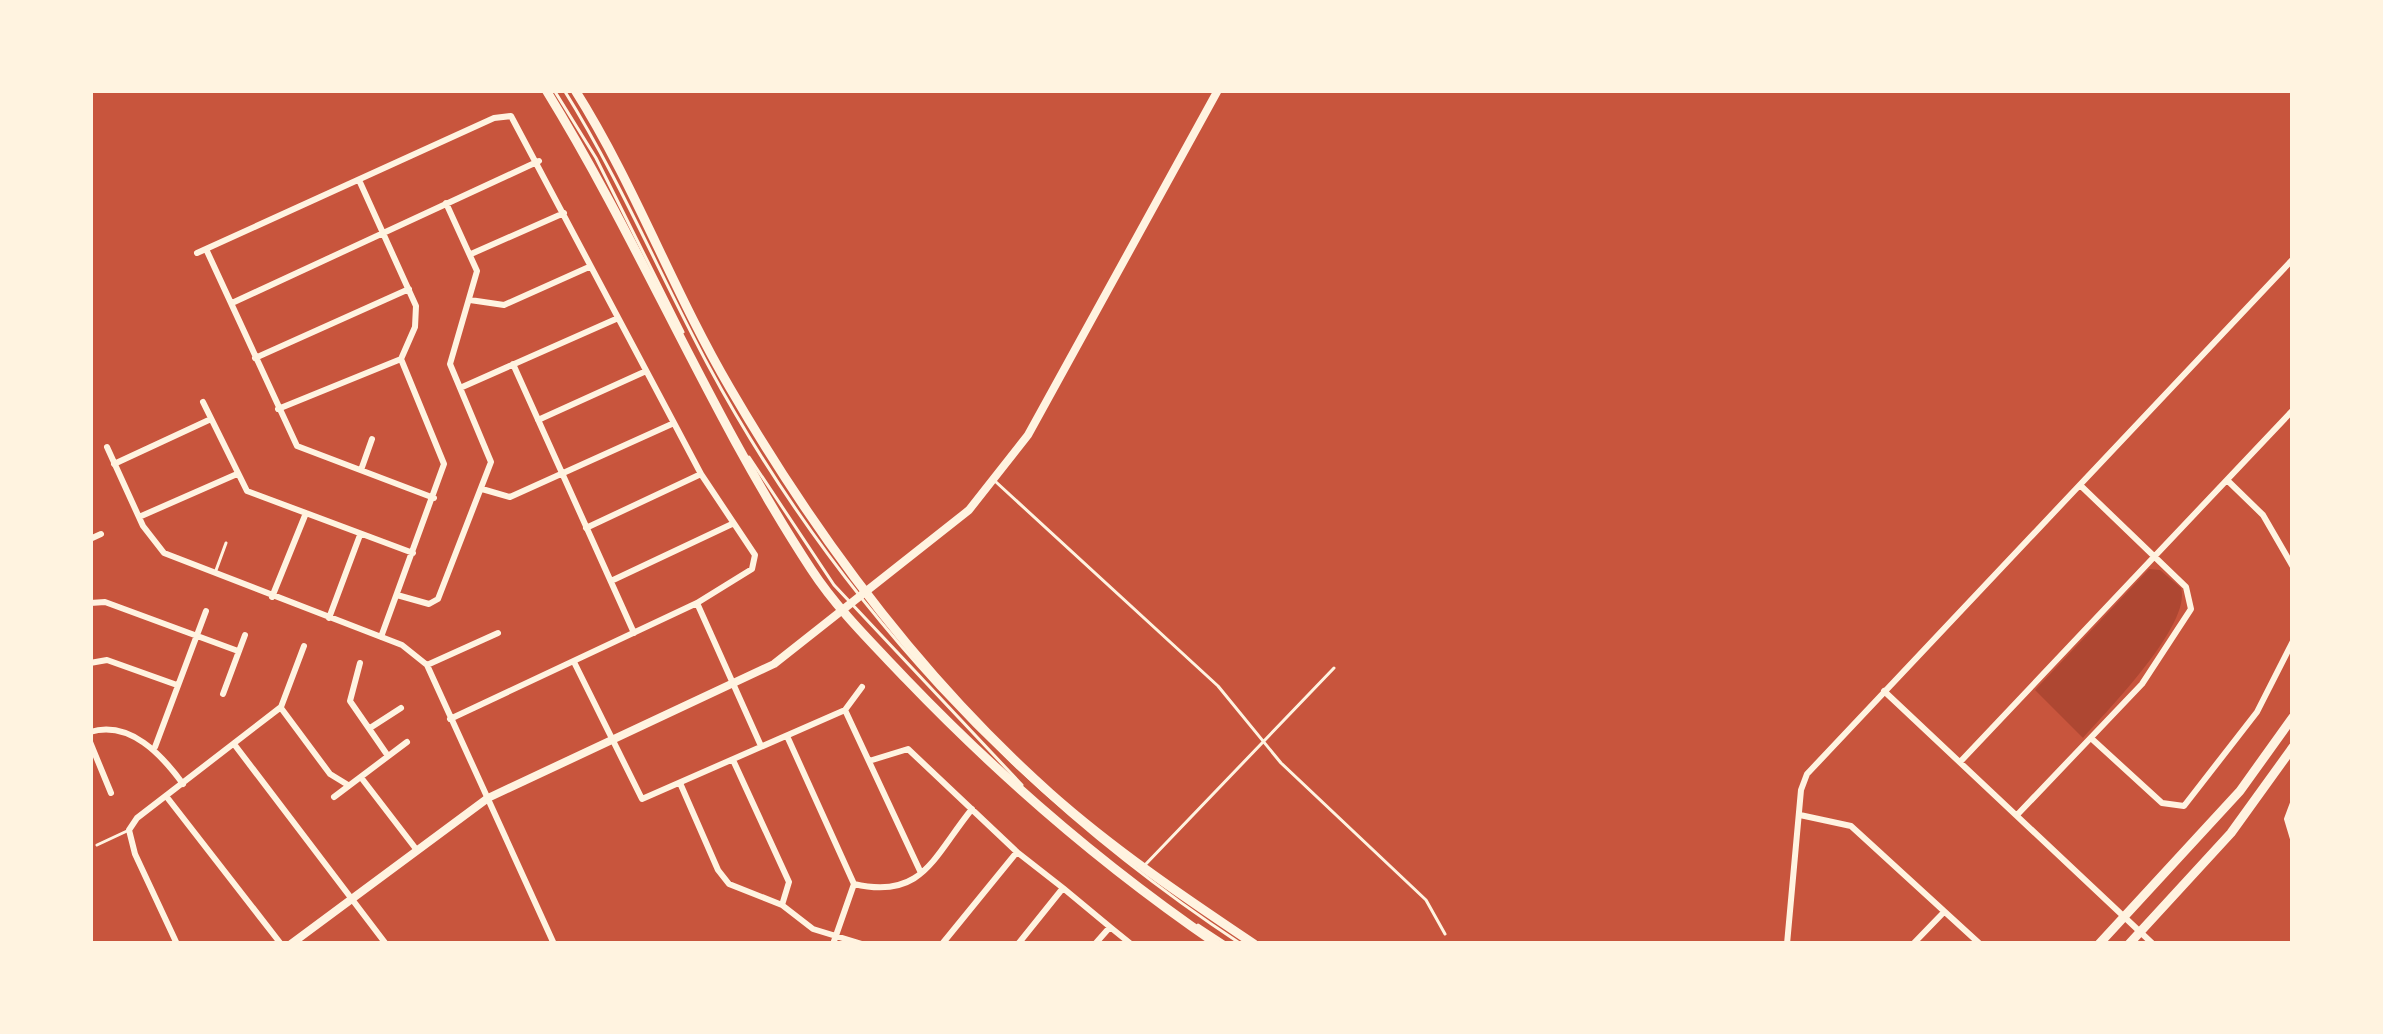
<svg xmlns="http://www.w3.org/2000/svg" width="2383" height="1034" viewBox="0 0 2383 1034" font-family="'Libre Baskerville',serif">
  <rect width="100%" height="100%" fill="#c8553d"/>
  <path fill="#ae4732" d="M 2149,569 L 2160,570 L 2181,588 C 2192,624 2108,710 2083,738 L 2035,690 Z"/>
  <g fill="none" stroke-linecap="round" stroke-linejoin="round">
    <path stroke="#fff3e0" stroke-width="3" d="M 554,90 L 596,158 L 683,332
      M 564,90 C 619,178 659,273 708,365 C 835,601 1018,797 1241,944
      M 749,457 L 834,585 L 1022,785
      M 996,482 L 1218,686 L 1281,763 L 1426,900 L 1445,934
      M 215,573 L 226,543
      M 97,845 L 127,831
      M 1144,866 L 1334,668
      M 1198,925 L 1227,944"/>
    <path stroke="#fff3e0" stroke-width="6" d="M 359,180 L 416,306 L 415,327 L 401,359 L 444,464 L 381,637
      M 206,249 L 297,446 L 434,498
      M 197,253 L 494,118 L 511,116 L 674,423
      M 471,254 L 564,213
      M 470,300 L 504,305 L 589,267
      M 232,303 L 539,161
      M 255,358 L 409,289
      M 513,364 L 634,633
      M 460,388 L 616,319
      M 203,402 L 247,491 L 413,553
      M 278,409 L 401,359
      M 538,420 L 644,372
      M 107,447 L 143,526 L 164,553 L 402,645 L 427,665 L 554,944
      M 114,464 L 211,419
      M 361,470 L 372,439
      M 2227,480 L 2263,515 L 2293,567
      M 482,489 L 510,497 L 674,423 L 701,474 L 586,528
      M 139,517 L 237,474
      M 90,539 L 101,534
      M 611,581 L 732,524
      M 397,595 L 429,604 L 438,599 L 491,462 L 450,364 L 477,271 L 446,203
      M 272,597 L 306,513
      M 90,603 L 105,602 L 238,651
      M 697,603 L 761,746
      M 329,618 L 360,535
      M 574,662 L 642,799 L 845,710 L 862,687
      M 90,663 L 107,660 L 177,685
      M 360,663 L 350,701 L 388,756
      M 427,665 L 498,633
      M 1884,691 L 2153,944
      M 223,694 L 245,635
      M 281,708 L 330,774 L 348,785
      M 845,710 L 921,873
      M 450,719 L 697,603 L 752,569 L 755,555 L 701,474
      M 370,728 L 401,708
      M 90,732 C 130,720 162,755 183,784
      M 787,736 L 854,884
      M 2092,739 L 2162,803 L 2184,806 L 2257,712 L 2293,641
      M 90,742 L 111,793
      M 234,744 L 386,944
      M 155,747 L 206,611
      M 733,760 L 789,882 L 782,905
      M 869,761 L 908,749 L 1017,852 L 1063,888
      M 1960,762 L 2293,410
      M 363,780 L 416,849
      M 680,783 L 718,870 L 729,884 L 782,905 L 813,929 L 862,944
      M 166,796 L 281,944
      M 334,797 L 407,742
      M 2293,803 L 2287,819 L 2293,839
      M 1800,815 L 1851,826 L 1980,944
      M 2017,815 L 2142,684 L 2191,609 L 2186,587 L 2080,485
      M 854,884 C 923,900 933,857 972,809
      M 177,944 L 135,854 L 129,830 L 137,818 L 281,707 L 304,646
      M 833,944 L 854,884
      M 942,944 L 1017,852
      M 1018,944 L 1063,888 L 1110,927
      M 1095,944 L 1110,927 L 1131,944
      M 1787,944 L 1801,790 L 1807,774 L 2293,259
      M 1913,944 L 1944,912"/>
    <path stroke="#fff3e0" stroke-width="8" d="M 291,944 L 488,798 L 774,664 L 969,510 L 1028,435 L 1218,90"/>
    <path stroke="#fff3e0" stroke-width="9" d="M 546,90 C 642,246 710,415 811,569 C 837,609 872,643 906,679 C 1002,779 1103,866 1217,944
      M 575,90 C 635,185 673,291 730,388 C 816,536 921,678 1050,793 C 1113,849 1184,897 1254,944"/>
    <path stroke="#fff3e0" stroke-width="9" d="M 2099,944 L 2240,791 L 2293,717
      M 2129,944 L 2231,833 L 2293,747"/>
  </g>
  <rect width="2383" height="1034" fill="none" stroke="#fff3e0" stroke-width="186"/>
</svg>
